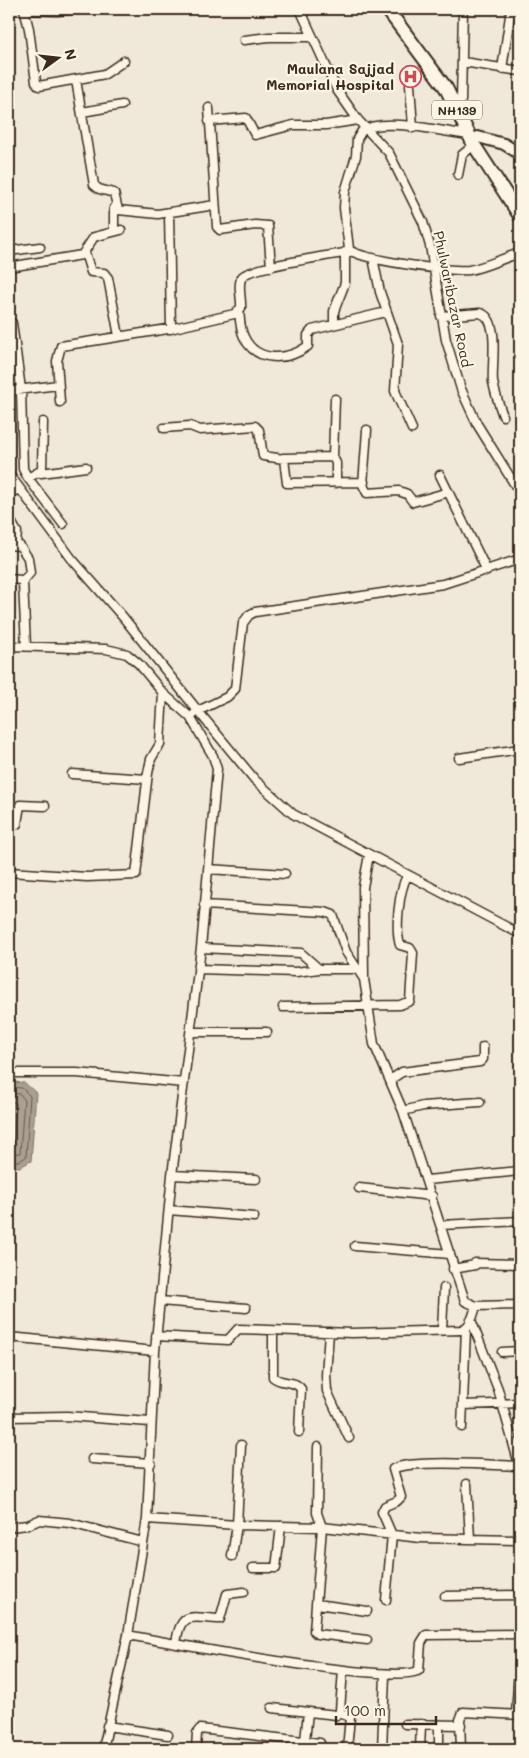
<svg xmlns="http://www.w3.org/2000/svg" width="529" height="1758" viewBox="0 0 529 1758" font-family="Mali,sans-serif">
  <rect width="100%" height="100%" fill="#f0e9d9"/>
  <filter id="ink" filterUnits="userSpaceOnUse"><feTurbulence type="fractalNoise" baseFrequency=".02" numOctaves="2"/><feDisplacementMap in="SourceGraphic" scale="10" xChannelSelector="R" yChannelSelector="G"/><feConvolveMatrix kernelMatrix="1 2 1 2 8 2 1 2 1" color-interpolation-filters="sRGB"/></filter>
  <g filter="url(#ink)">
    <path fill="#aaa091" stroke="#7e7163" d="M 9,1082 L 25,1083 L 36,1093 L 31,1161 L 20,1167 L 9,1166 Z"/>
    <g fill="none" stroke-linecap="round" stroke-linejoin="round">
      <path stroke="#67594c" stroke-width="1" d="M 9,1087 L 22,1088 L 30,1096 L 26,1157 L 19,1161 L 9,1161
        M 9,1093 L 20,1094 L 24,1099 L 20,1153 L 9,1154
        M 9,1101 L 16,1103 L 13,1145 L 9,1147"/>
      <defs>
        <path id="minor" d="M 24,9 L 29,29 L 36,82 L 39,86 L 105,74 L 124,61
          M 300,9 L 337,90 L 358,120 L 389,153 L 423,222 L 430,246 L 446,340 L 461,389 L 477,424 L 520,493
          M 24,10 L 57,11 L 79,9
          M 244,40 L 269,37 L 313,37
          M 463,62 L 520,71
          M 502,69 L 511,9
          M 76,80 L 94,185 L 99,189 L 114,193 L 118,210 L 158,214 L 215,205
          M 410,85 L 413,128
          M 461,101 L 463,9
          M 209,108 L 217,227 L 220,230 L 255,225 L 268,226 L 271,267
          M 82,112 L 122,105
          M 209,121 L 246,118 L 255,135 L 293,125 L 326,125 L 358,120
          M 469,135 C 443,132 383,116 362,131 L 357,139 L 356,156 L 345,192 L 344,208 L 349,249 C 357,260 452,272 469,270 C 486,267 503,258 520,253
          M 458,175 L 462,155 L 474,145
          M 169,213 L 171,329
          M 114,231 L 114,208
          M 9,251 L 40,247
          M 85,253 L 91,272 L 104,273 L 108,278 L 119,336
          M 373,258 L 380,292 L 398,344 L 395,391 L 412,429
          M 9,267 L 82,255 L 94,237 L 121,230
          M 239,310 C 240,320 240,329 244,337 C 256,363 288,361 308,346 L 308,335 L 312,330 L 386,312
          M 441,316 L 480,313 C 501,318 491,366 493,382 C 495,393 499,405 503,416
          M 12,323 L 21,389 L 23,469 L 28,478 L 63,524
          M 334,323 L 334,311 L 345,283 L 345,252
          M 9,391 L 58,385
          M 60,402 L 57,361 L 61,346 L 174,328 L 234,314 L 241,308 C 242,299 237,285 242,277 C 249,267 333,255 350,252
          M 164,428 L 190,426 L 200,430 L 255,426 L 259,430 L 263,456 L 284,459 L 287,483 L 364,482
          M 367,430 L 363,485 L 367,493 L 399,491 L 407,494 L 413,502 L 449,492
          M 333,457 L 335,399
          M 283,458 L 333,457 L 336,463 L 336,483
          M 41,473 L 86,467
          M 9,474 L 72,559 L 123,617 L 198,711 L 195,713
          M 440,475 L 487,571
          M 28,478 L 42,470 L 43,422
          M 9,494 L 19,489
          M 9,518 L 17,532 L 16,545
          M 9,545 L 20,546 L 28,558 L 30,573 L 23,581
          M 520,559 L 443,584 L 255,612 L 249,615 L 243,623 L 235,689 L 227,697 L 198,711 L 255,780 L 293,814 L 520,934
          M 9,579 L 21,580 L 23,583 L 26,646
          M 9,646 L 106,649 L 127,654 L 139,664 L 163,693 L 190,717 L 213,756 L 217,769 L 201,948 L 172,1175 L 155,1351 L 147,1519 L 128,1635 L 103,1749
          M 459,758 L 520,749
          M 72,774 L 147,779
          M 9,825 L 17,824 L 20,805 L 45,806
          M 208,869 L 285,874
          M 9,872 L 87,877 L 136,875 L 148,773 L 151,759 L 160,744 L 163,693
          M 204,905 L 325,912 L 333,915 L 346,952 L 364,979 L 374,1044 L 403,1111 L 465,1301 L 476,1306 L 520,1305
          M 201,948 L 301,953 L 319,969 L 357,969
          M 198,969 L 296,972 L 319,969
          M 364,978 L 363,887 L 369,855
          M 283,1007 L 400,1005 L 410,1001 L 413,953 L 410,948 L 400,945 C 395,928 399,891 407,876
          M 191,1032 L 267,1032
          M 9,1073 L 77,1073 L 184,1083
          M 390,1080 L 402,1072 L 480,1062 L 483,1059 L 483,1047
          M 403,1111 L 423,1106 L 480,1102
          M 172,1175 L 256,1179
          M 427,1180 L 520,1171
          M 359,1188 L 432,1196
          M 169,1210 L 254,1217
          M 441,1225 L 520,1221
          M 355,1246 L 450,1254
          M 475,1263 L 520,1264
          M 453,1269 L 475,1265
          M 160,1301 L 246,1308
          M 471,1320 L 498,1389 L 520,1468
          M 442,1330 L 444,1288
          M 273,1331 L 273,1377 C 282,1385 294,1379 301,1389 L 299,1432
          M 329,1332 L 326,1375 L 327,1391 L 349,1438
          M 156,1336 L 228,1340 L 238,1329 L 352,1333 L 461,1330 C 471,1327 473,1316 476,1306
          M 9,1337 L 155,1351
          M 502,1352 L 520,1351
          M 463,1405 L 520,1403
          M 9,1417 L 67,1416 L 150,1422
          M 462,1427 L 466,1329
          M 318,1447 L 317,1513 L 322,1527 L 314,1631 L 317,1634 L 367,1640
          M 92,1459 L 151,1463
          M 467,1484 L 470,1539
          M 147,1519 L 237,1525 L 322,1527 L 421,1538 L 520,1540
          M 9,1527 L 28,1525 L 39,1520 L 70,1523 L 143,1542
          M 232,1556 L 237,1525 L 241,1445
          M 253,1568 L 276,1568 L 281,1526
          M 445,1596 L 520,1595
          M 386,1600 L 392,1535 L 382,1512 L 385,1506 L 397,1501 L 401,1497 L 393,1469 C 410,1459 496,1465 519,1466
          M 317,1604 L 367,1611
          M 128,1635 C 165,1642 401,1687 419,1670 L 421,1643 L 426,1635 L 520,1634
          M 176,1644 C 180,1609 192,1618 220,1619 L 227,1594 L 244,1592
          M 343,1670 L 340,1710 L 342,1714 L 350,1717 L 347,1749
          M 272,1708 L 337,1715 L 341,1713
          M 516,1714 L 520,1654
          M 405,1724 L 461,1725
          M 439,1725 L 439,1744 L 441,1749
          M 107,1726 L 168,1735
          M 305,1741 L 308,1712
          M 196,1749 L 197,1733 L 200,1729 L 320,1743 L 322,1749
          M 382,1749 L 385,1675
          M 420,1749 L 421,1724
          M 461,1749 L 460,1720 L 463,1712 L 520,1715"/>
        <path id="secondary" d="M 478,137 L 504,144 L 520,154"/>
        <path id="trunk" d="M 387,9 L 446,88 L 474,145 L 520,216"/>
      </defs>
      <use href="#minor" stroke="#3b2a1e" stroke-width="11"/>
      <use href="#secondary" stroke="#3b2a1e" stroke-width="14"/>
      <use href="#trunk" stroke="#3b2a1e" stroke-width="16"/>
      <use href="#minor" stroke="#fcf5e5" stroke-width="8"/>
      <use href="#secondary" stroke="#fcf5e5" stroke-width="10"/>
      <use href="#trunk" stroke="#fcf5e5" stroke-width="12"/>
    </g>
  </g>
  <defs>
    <symbol id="hospital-ring" viewBox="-11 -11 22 22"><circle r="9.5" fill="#fcf5e5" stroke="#d1495b" stroke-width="1.5"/><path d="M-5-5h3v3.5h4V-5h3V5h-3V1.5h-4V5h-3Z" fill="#d1495b"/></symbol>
  </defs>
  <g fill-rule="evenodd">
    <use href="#hospital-ring" x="398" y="64" width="25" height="25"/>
  </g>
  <g text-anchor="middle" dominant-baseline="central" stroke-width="4.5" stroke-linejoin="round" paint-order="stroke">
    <rect fill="#fcf5e5" stroke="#75675a" stroke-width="1" x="432" y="100.5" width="50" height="19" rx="4"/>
    <g font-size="12" font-weight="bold" fill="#3b2a1e">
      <text x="457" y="110">NH139</text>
    </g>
    <g font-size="14" font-weight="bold" fill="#3b2a1e" stroke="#fcf5e5" text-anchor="end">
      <text x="394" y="68">Maulana Sajjad<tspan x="394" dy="16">Memorial Hospital</tspan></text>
    </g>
    <g font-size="14" fill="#3b2a1e" stroke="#fcf5e5">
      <text transform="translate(453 299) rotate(78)">Phulwaribazar Road</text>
    </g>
  </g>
  <rect width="529" height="1758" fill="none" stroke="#fcf5e5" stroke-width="30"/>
  <rect x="15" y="15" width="499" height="1728" fill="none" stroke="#3b2a1e" stroke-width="2" filter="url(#ink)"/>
  <g transform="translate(58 58) rotate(75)" stroke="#fcf5e5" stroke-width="4" paint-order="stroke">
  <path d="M0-4L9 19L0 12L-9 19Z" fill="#3b2a1e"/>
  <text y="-8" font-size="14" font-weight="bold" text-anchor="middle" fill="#3b2a1e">N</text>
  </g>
  <path d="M336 1716v8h100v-8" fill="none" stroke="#3b2a1e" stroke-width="2.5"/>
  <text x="344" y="1716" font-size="15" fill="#3b2a1e" stroke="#fcf5e5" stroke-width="4" paint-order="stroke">100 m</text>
</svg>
